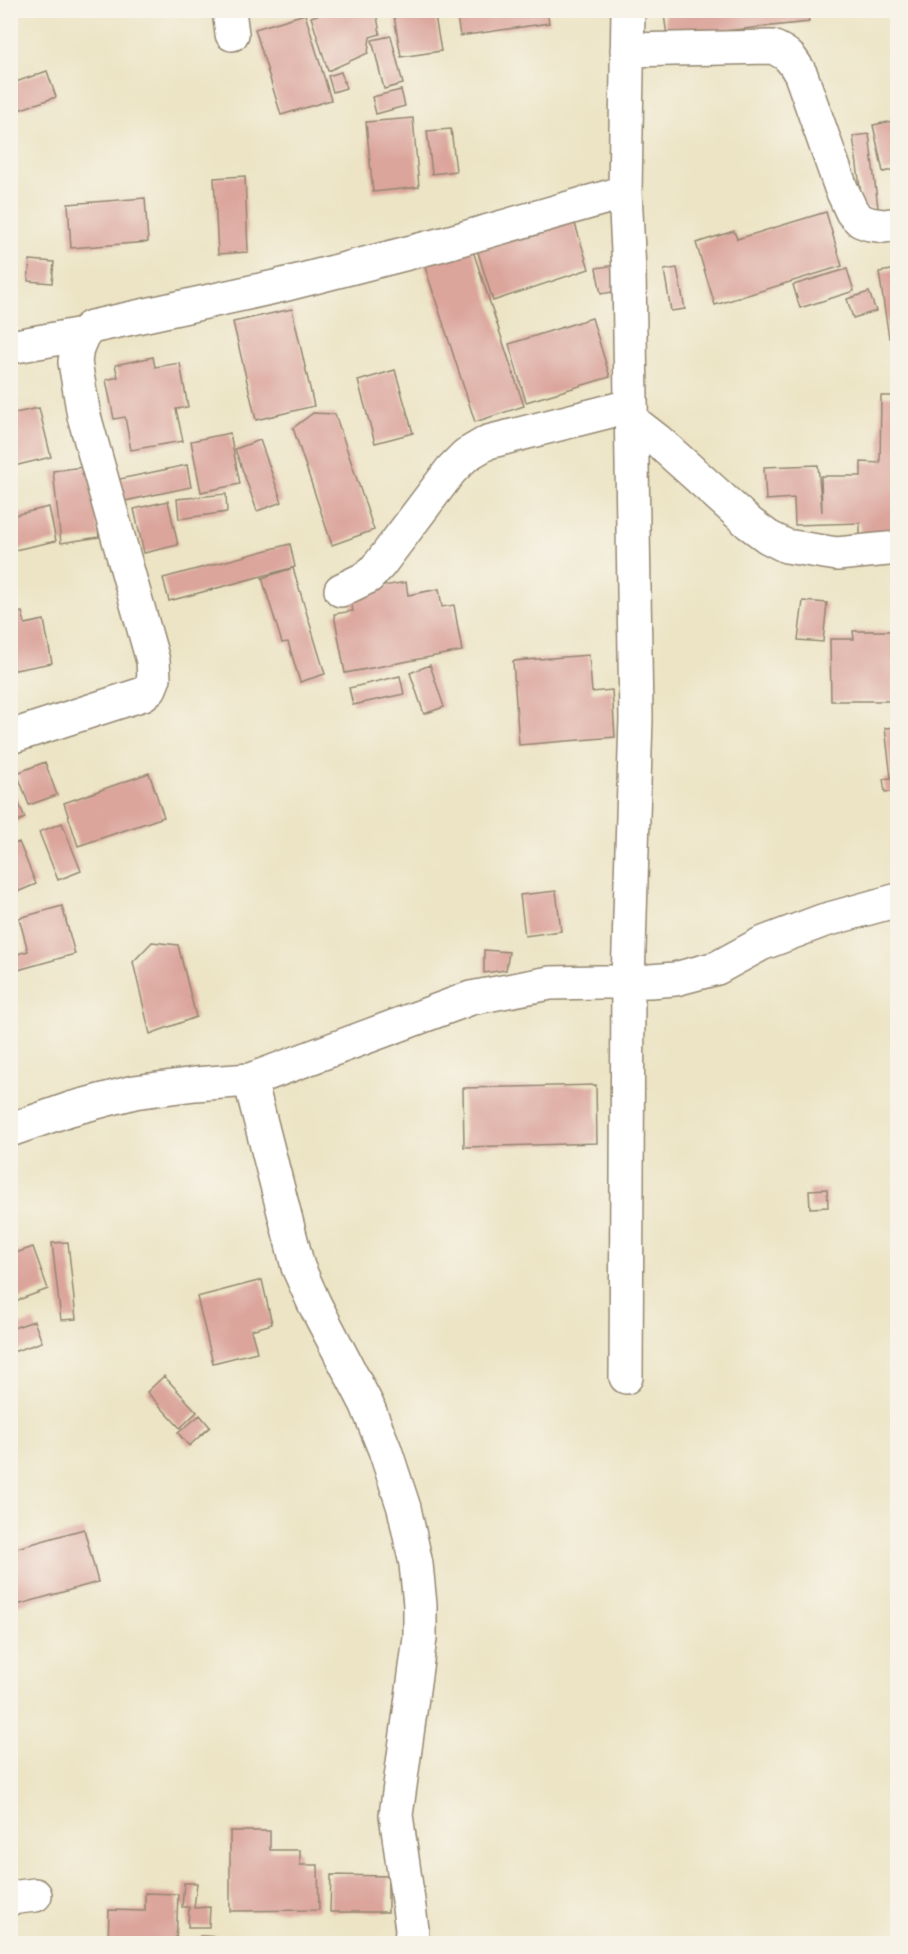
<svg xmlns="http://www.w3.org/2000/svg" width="908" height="1954" viewBox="0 0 908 1954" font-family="Delius,sans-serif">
  <rect width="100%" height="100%" fill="#f7f3e8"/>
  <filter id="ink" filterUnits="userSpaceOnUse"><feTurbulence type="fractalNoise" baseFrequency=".0167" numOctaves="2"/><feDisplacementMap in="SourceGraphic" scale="12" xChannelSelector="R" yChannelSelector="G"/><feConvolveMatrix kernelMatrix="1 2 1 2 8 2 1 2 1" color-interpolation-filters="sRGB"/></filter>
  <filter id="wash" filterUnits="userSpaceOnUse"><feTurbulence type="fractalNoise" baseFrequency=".008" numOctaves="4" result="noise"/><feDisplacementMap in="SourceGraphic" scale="24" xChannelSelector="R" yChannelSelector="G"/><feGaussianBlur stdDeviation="1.35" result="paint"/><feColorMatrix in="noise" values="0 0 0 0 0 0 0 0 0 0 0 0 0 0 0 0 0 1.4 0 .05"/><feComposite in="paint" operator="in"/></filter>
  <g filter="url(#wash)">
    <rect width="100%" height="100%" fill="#ece4c5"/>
    <g id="blocks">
      <path fill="#dba59c" d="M 332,10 L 376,10 L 380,34 L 370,37 L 368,53 L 328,71 L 311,17 Z
        M 393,10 L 434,10 L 441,51 L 401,57 Z
        M 456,10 L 547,10 L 549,23 L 460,36 Z
        M 693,10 L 807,10 L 809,22 L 667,37 L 664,14 Z
        M 305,14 L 331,100 L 281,115 L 255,29 Z
        M 391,36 L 403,84 L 384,89 L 372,40 Z
        M 47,71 L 56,97 L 10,113 L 10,84 Z
        M 341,72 L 346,88 L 333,92 L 328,76 Z
        M 401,90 L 405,106 L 376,114 L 372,97 Z
        M 413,118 L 419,187 L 373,192 L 366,122 Z
        M 898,120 L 898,169 L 883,172 L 873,125 Z
        M 451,129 L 456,171 L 432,174 L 427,131 Z
        M 869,134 L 878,208 L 863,209 L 853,136 Z
        M 245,176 L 248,252 L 218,254 L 214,178 Z
        M 145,198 L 148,242 L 71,248 L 68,204 Z
        M 826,212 L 842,266 L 715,305 L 696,243 L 734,231 L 737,239 Z
        M 572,214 L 589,269 L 493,301 L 476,246 Z
        M 472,248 L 524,406 L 475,422 L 424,264 Z
        M 30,260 L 54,262 L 52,283 L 28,281 Z
        M 615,265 L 619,291 L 601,294 L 596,268 Z
        M 677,268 L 685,309 L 671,311 L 664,270 Z
        M 847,269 L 854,291 L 800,308 L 793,285 Z
        M 898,269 L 898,337 L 889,338 L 879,272 Z
        M 869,292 L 876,311 L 853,318 L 847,299 Z
        M 292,309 L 314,406 L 256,420 L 233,322 Z
        M 592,318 L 610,377 L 526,402 L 509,344 Z
        M 153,357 L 155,367 L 180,363 L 188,407 L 176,409 L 183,441 L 131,450 L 125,417 L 114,419 L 106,380 L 118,377 L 115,365 Z
        M 395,370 L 413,433 L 375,443 L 358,381 Z
        M 881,396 L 898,396 L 898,538 L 860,538 L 860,523 L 795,525 L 794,498 L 766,500 L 764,467 L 818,465 L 822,512 L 821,476 L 861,476 L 861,462 L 880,463 Z
        M 39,408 L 51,457 L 10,467 L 10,414 Z
        M 313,413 L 335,414 L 374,530 L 332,545 L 293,428 Z
        M 230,433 L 240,484 L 201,492 L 191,441 Z
        M 260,440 L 282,502 L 257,511 L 235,449 Z
        M 187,465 L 191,487 L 120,502 L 115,480 Z
        M 90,466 L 99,537 L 61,543 L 53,471 Z
        M 226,494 L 227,512 L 179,519 L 177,499 Z
        M 168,501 L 178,545 L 144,553 L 134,509 Z
        M 49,507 L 56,541 L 10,551 L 10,516 Z
        M 290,544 L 295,567 L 169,601 L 163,578 Z
        M 293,568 L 325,674 L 300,682 L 288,642 L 282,643 L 262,578 Z
        M 406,582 L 408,595 L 439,589 L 442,607 L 454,605 L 462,651 L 345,673 L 334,614 L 353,611 L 349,592 Z
        M 803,601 L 827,603 L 823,642 L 798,640 Z
        M 22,612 L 25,624 L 44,620 L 52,663 L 10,671 L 10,614 Z
        M 853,631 L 898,631 L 898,701 L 831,701 L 830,639 L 854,639 Z
        M 589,655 L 592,692 L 612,690 L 615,737 L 519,745 L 513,661 Z
        M 430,665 L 444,707 L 424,714 L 410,673 Z
        M 400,676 L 404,694 L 353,705 L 349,688 Z
        M 898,727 L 898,791 L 885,792 L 883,779 L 891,778 L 885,728 Z
        M 45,762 L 57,795 L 29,805 L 17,773 Z
        M 149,773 L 164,817 L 78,846 L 64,803 Z
        M 10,783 L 25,818 L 10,825 Z
        M 62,823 L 81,871 L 58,880 L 39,832 Z
        M 19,842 L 36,884 L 10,895 L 10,846 Z
        M 556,891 L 561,931 L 525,936 L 520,895 Z
        M 62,906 L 75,954 L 18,970 L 14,955 L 28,951 L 19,918 Z
        M 152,942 L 178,945 L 196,1017 L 150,1034 L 133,962 Z
        M 484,950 L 509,952 L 506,970 L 484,973 Z
        M 596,1085 L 597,1143 L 464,1147 L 463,1088 Z
        M 827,1189 L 828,1207 L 810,1208 L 809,1190 Z
        M 68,1242 L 76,1319 L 61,1320 L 52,1243 Z
        M 33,1247 L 48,1289 L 10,1303 L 10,1255 Z
        M 262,1280 L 272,1324 L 251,1330 L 257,1352 L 213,1363 L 197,1297 Z
        M 34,1321 L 42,1342 L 10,1353 L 10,1329 Z
        M 164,1376 L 197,1412 L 180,1428 L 147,1392 Z
        M 200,1415 L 210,1427 L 189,1446 L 178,1433 Z
        M 84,1529 L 98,1582 L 10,1607 L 10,1550 Z
        M 230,1831 L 270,1831 L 270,1850 L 300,1850 L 300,1865 L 318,1865 L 319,1910 L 230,1911 Z
        M 331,1875 L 388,1876 L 388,1912 L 330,1912 Z
        M 184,1883 L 197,1883 L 194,1908 L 210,1907 L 209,1927 L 188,1927 L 189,1907 L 182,1907 Z
        M 145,1893 L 178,1894 L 176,1944 L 108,1944 L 109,1910 L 145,1911 Z
        M 200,1936 L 220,1937 L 219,1944 L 199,1944 Z"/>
    </g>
  </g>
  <g filter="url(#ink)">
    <use href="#blocks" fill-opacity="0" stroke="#948772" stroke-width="1.5"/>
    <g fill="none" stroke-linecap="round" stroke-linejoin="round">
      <defs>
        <path id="minor" d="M 229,10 L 232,34
          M 627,50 L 772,47 C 788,53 793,60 801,75 L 841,188 L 852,212 L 861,221 L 870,224 L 884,226 L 898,224
          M 10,347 L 83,334
          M 631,420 L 658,441 L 749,523 L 768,537 L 786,546 L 837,554 L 898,548
          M 341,590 L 368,577 L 380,564 L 451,470 L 466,455 L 488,442 L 630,406
          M 10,737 L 143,694 L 150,688 L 154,678 L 153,661 L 84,416 L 75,362 L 77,348 L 83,334 L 91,327 L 279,286 L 443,244 L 625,192
          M 250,1080 L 298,1267 L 314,1303 L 367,1405 L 385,1450 L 404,1508 L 416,1564 L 420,1605 L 420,1638 L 396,1815 L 412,1929 L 411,1944
          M 10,1130 L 70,1109 L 134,1092 L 195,1084 L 250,1080 L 471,998 L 550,983 L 650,981 L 675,979 L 717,968 L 761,944 L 822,921 L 898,900
          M 626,1377 L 628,981 L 636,718 L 629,271 L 625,192 L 628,10
          M 10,1898 L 35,1895"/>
      </defs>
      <use href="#minor" stroke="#948772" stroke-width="36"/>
      <use href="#minor" stroke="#fff" stroke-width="33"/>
    </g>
  </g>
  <rect width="908" height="1954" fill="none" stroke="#f7f3e8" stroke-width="36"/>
</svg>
